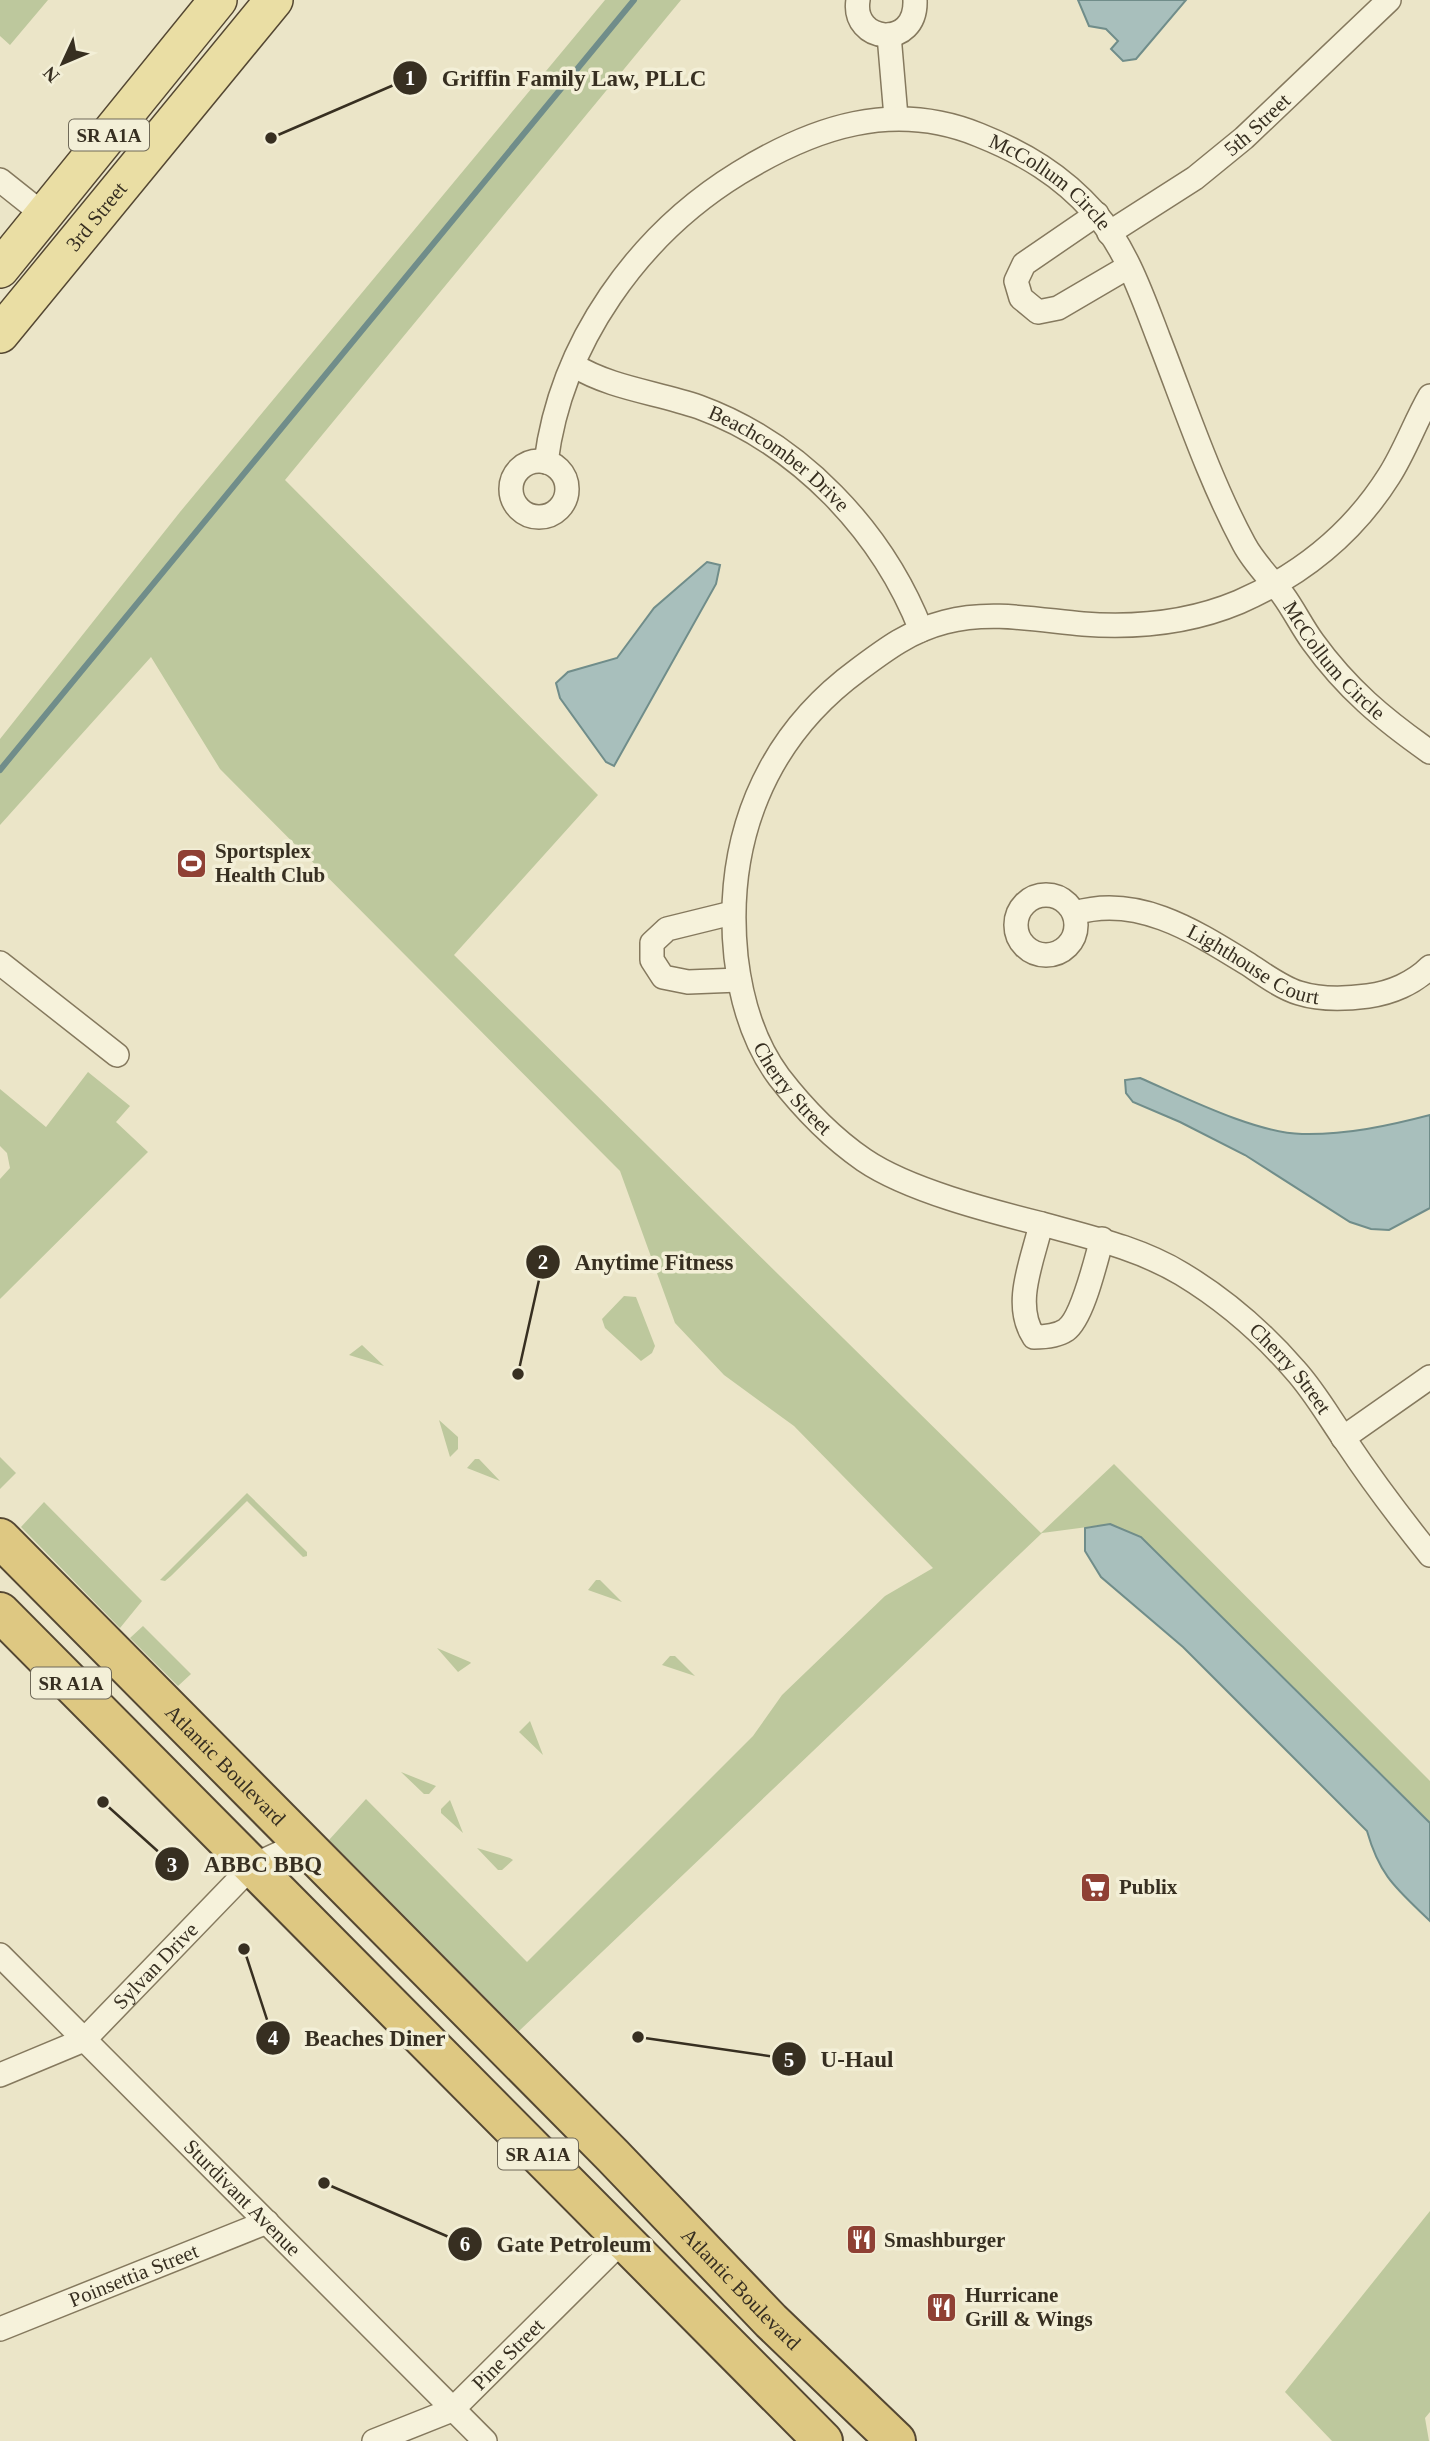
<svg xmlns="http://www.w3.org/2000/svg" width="1430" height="2441" viewBox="0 0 1430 2441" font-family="'Times New Roman',serif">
  <rect width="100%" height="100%" fill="#ebe5c8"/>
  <path fill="#bdc89d" d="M 0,0 L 48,0 L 10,45 L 0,36 Z
    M 605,0 L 681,0 L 285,480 L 598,795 L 454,955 L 1041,1533 L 1114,1464 L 1430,1781 L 1430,1822 L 1141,1537 L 1110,1524 L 1042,1533 L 519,2031 L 329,1840 L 366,1799 L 527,1962 L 753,1736 L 782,1695 L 885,1596 L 933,1568 L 794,1426 L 724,1375 L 675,1323 L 620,1171 L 220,769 L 151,657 L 0,825 L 0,739 L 180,512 Z
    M 88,1072 L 130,1106 L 116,1122 L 148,1152 L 0,1299 L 0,1179 L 10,1168 L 7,1153 L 0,1146 L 0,1089 L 46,1127 Z
    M 624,1296 L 636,1297 L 655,1346 L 652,1353 L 641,1361 L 605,1328 L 602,1319 Z
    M 362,1345 L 384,1366 L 349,1355 Z
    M 439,1420 L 458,1437 L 458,1449 L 450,1457 Z
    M 0,1457 L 16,1473 L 0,1489 Z
    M 475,1459 L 479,1459 L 500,1481 L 467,1468 Z
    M 247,1493 L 307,1552 L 307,1556 L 303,1557 L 247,1501 L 171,1576 L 165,1581 L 160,1580 Z
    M 44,1502 L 142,1601 L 120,1628 L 21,1527 Z
    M 596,1580 L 600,1580 L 622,1602 L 588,1590 Z
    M 143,1626 L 191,1674 L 178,1686 L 130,1638 Z
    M 437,1648 L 470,1662 L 471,1663 L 458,1672 Z
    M 670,1656 L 675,1656 L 695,1676 L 662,1665 Z
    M 530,1721 L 543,1755 L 519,1732 Z
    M 401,1772 L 436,1786 L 429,1794 L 424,1794 Z
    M 450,1800 L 463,1833 L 441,1813 L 441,1809 Z
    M 477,1848 L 510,1858 L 513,1860 L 502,1870 L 498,1870 Z
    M 1430,2211 L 1430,2412 L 1425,2418 L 1429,2441 L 1332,2441 L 1285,2392 Z"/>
  <path fill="#a8bfbc" stroke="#708d8a" stroke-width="2" d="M 1078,0 L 1186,0 L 1136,59 L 1123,61 L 1111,49 L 1118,41 L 1106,29 L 1089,26 Z
    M 707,562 L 720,565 L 716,584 L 614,766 L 606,762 L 560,698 L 556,683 L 568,672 L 617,658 L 654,608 Z
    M 1140,1078 C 1184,1097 1255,1133 1302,1134 C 1346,1135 1388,1126 1430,1115 L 1430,1208 L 1389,1230 L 1371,1229 L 1350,1222 L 1245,1155 L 1180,1122 L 1133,1102 L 1126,1093 L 1125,1080 Z
    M 1110,1524 L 1141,1537 L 1430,1823 L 1430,1921 C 1397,1889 1380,1877 1367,1831 L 1183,1647 L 1101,1577 L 1085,1551 L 1085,1528 Z"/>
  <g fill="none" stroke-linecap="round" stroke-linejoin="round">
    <path stroke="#708d8a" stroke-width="6" d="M 0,770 L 634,0"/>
    <defs>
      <g id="minor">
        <path d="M 858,0 C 851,43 917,50 915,0"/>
        <path d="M 889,35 L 896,117"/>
        <path d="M 0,180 L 44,215"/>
        <path d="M 1097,214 L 1024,264 L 1016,281 L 1021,298 L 1038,312 L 1058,308 L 1128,267"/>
        <path id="s1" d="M 1109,233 L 1195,178 L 1244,138 L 1389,0"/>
        <path id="s2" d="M 573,365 C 613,389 656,392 699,407 C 800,444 882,531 921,630"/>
        <path id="s3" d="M 1430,396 C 1415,422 1405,451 1389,476 C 1353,533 1301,575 1239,602 C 1189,623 1137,628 1083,624 C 1038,620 990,610 945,622 C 910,631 886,649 858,670 C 764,739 724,842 736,957 C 741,999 753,1042 779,1077 C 803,1108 832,1138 864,1160 C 908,1190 990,1211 1042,1224 C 1089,1237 1139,1248 1182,1274 C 1225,1300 1262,1332 1295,1370 C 1315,1392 1330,1419 1347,1443 C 1373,1482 1401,1519 1430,1555"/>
        <circle cx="539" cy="489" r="28"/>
        <path id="s4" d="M 546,462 C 561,343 638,235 739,173 C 814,127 893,100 979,135 C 1024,153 1061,175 1094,212 C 1125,246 1142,295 1158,337 C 1185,406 1209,479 1244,544 C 1254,563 1270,578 1283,595 C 1294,610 1302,627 1313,642 C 1347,689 1383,719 1430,752"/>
        <circle cx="1046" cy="925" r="30"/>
        <path d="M 732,913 L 667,929 L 652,943 L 652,960 L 663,977 L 688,982 L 739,980"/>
        <path id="s5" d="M 1075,913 C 1138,894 1196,932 1248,964 C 1263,974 1282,988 1299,993 C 1321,1000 1346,999 1368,996 C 1391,993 1414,983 1430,967"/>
        <path d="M 0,963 L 117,1055"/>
        <path d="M 1041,1224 C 1033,1260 1012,1304 1034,1337 C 1045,1337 1057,1336 1066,1330 C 1083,1318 1096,1259 1102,1239"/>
        <path d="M 1343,1438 L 1430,1377"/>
        <path id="s6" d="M 0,1955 L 485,2441"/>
        <path id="s7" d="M 0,2075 L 84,2040 L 252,1866 L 302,1843"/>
        <path id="s8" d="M 0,2329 L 267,2222"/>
        <path id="s9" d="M 374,2441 L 452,2410 L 623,2240"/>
      </g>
      <g id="primary">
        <path d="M 0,269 L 218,0"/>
        <path id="s10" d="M 0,334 L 274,0"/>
      </g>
      <g id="trunk">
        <path id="s11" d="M 0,1538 L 613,2156 L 771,2321 L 896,2441"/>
        <path d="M 0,1612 L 823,2441"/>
      </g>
    </defs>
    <use href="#minor" stroke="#85795e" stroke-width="26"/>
    <use href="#primary" stroke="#544732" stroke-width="40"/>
    <use href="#trunk" stroke="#544732" stroke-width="42"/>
    <use href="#minor" stroke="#f6f2db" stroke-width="23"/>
    <use href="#primary" stroke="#eadea4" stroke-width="37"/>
    <use href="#trunk" stroke="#dec882" stroke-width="38"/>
  </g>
  <defs>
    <symbol id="stadium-square" viewBox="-11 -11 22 22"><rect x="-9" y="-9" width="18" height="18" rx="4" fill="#8f4034" stroke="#f3efd7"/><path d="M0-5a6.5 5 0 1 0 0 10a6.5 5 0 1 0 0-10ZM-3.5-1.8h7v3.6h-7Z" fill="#fff"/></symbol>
    <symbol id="supermarket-square" viewBox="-11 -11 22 22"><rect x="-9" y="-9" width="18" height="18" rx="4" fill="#8f4034" stroke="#f3efd7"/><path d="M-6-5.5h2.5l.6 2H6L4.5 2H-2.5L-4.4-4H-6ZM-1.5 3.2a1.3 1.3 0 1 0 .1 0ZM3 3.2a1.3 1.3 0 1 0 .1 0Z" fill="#fff"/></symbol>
    <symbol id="restaurant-square" viewBox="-11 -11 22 22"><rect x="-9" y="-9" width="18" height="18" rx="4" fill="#8f4034" stroke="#f3efd7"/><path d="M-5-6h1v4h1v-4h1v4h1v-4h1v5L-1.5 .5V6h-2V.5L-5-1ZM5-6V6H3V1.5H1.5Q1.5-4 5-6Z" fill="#fff"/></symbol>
  </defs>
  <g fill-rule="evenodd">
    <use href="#stadium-square" x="174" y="846" width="35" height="35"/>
    <use href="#supermarket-square" x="1078" y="1870" width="35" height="35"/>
    <use href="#restaurant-square" x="844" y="2222" width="35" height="35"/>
    <use href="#restaurant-square" x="924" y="2290" width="35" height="35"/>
  </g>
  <g text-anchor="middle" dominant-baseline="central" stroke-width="7" stroke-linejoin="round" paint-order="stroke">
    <g fill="#f3efd7" stroke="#6f6958" stroke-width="2">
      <rect x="69" y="119.5" width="80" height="31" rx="5"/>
      <rect x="31" y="1667.5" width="80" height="31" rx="5"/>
      <rect x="498" y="2138.5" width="80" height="31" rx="5"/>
    </g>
    <g font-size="19" font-weight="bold" fill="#372f21">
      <text x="109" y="135">SR A1A</text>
      <text x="71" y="1683">SR A1A</text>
      <text x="538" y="2154">SR A1A</text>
    </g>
    <g font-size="21" fill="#372f21" stroke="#f3efd7">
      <text stroke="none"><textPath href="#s1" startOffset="184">5th Street</textPath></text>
      <text stroke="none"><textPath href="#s4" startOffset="698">McCollum Circle</textPath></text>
      <text stroke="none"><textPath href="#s10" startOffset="152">3rd Street</textPath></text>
      <text stroke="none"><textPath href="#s2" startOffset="229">Beachcomber Drive</textPath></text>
      <text stroke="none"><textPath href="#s4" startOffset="1265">McCollum Circle</textPath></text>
      <text stroke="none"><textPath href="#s5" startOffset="192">Lighthouse Court</textPath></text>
      <text stroke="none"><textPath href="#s3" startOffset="1160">Cherry Street</textPath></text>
      <text stroke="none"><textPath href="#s3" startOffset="1746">Cherry Street</textPath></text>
      <text stroke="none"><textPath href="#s11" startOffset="320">Atlantic Boulevard</textPath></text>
      <text stroke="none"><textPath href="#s7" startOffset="194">Sylvan Drive</textPath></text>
      <text stroke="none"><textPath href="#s6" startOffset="343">Sturdivant Avenue</textPath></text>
      <text stroke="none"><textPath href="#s8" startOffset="144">Poinsettia Street</textPath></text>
      <text stroke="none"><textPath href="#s11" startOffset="1055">Atlantic Boulevard</textPath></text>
      <text stroke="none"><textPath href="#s9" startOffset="163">Pine Street</textPath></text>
    </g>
    <g font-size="21" font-weight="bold" fill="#372f21" stroke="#f3efd7" text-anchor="start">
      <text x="215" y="851">Sportsplex<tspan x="215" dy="24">Health Club</tspan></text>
      <text x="1119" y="1887">Publix</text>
      <text x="884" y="2240">Smashburger</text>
      <text x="965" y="2295">Hurricane<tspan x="965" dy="24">Grill &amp; Wings</tspan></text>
    </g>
  </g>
  <path fill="none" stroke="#372f21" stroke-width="2.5" d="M271 138L410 78M518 1374L543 1262M103 1802L172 1864M244 1949L273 2038M638 2037L789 2059M324 2183L465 2244"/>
  <g fill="#372f21" stroke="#f3efd7" stroke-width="2.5">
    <circle cx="271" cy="138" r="7"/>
    <circle cx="518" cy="1374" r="7"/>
    <circle cx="103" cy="1802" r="7"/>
    <circle cx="244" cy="1949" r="7"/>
    <circle cx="638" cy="2037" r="7"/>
    <circle cx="324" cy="2183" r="7"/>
    <circle cx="410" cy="78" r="18"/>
    <circle cx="543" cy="1262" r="18"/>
    <circle cx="172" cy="1864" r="18"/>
    <circle cx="273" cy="2038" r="18"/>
    <circle cx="789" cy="2059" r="18"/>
    <circle cx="465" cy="2244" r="18"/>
  </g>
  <g font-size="21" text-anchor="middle" font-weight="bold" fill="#fff">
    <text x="410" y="85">1</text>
    <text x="543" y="1269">2</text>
    <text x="172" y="1872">3</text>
    <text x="273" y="2045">4</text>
    <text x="789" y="2067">5</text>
    <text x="465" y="2251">6</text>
  </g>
  <g font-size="23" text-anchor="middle" font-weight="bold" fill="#372f21" stroke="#f3efd7" stroke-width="7" stroke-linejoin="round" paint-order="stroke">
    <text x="574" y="86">Griffin Family Law, PLLC</text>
    <text x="654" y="1270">Anytime Fitness</text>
    <text x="263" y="1872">ABBC BBQ</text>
    <text x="375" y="2046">Beaches Diner</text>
    <text x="857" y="2067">U-Haul</text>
    <text x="574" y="2252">Gate Petroleum</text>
  </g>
  <g transform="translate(63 63) rotate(226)" stroke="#f3efd7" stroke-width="5" paint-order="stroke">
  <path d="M0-5L12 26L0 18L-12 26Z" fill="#372f21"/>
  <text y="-10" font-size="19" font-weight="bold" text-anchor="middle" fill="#372f21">N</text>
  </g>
</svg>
